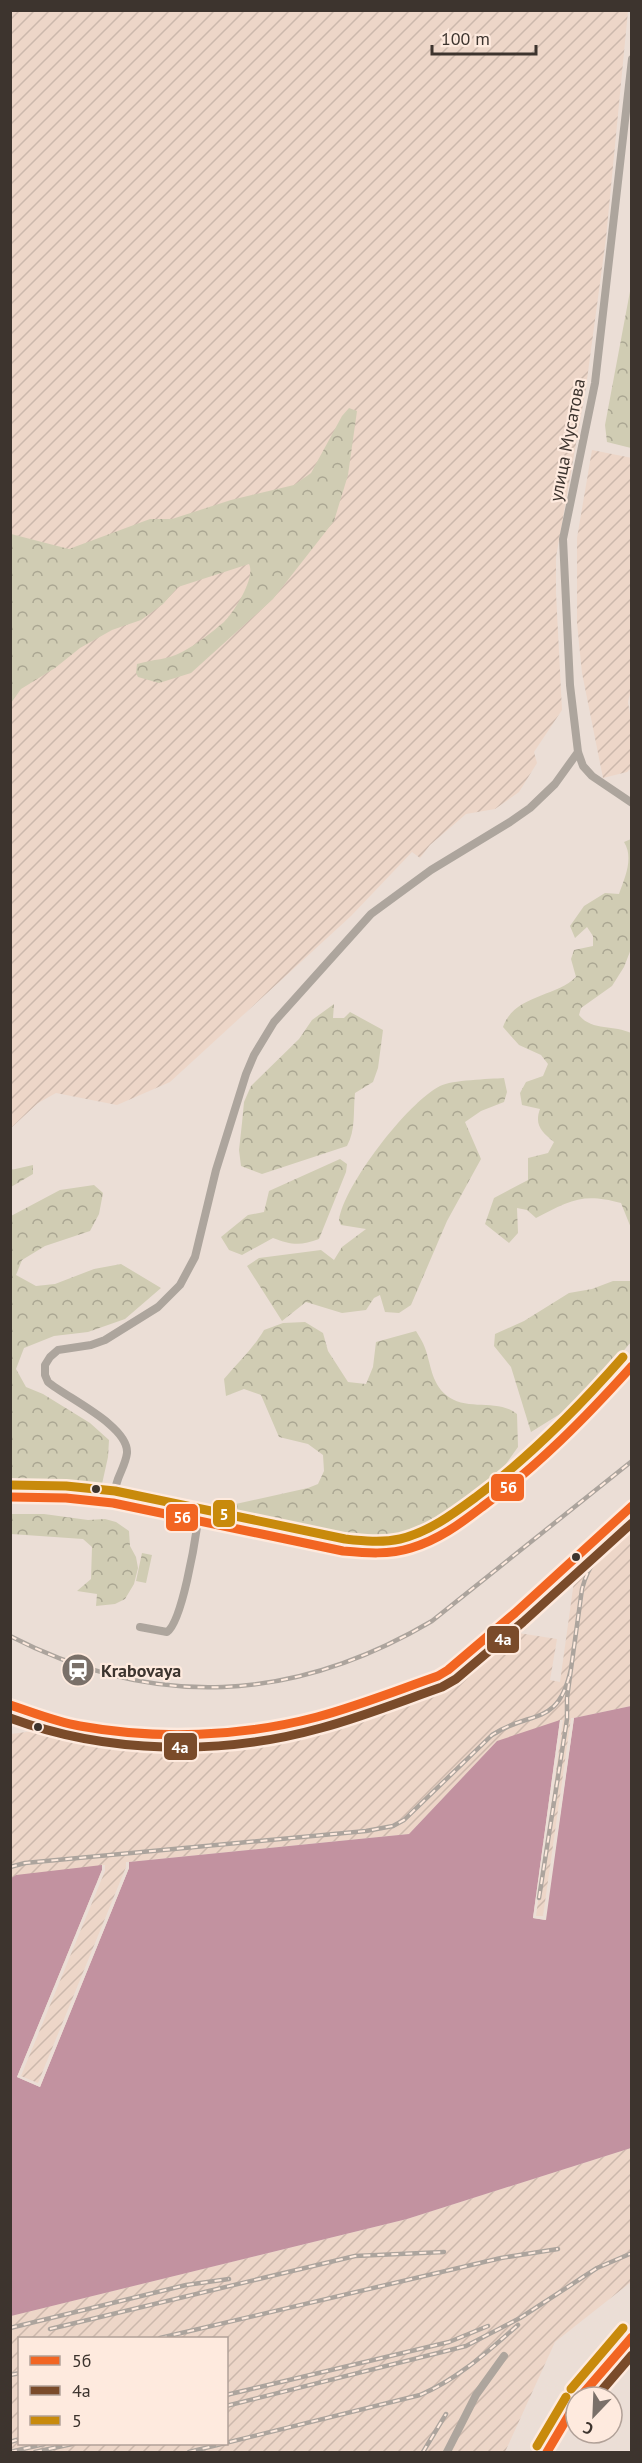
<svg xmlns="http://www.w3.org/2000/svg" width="642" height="2463" viewBox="0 0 642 2463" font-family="'PT Sans',sans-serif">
  <defs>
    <pattern id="industrial-furrows" width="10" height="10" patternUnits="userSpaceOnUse" patternTransform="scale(1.5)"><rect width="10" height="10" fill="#edd6c8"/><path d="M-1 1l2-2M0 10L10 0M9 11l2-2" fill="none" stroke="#ccb8ac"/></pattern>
    <pattern id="forest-crowns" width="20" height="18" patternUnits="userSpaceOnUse" patternTransform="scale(1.5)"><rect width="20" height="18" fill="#d0ccb3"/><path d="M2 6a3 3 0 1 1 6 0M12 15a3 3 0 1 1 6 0" fill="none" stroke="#aaa692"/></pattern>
  </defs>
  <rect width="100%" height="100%" fill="#ebded6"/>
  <path fill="url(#industrial-furrows)" fill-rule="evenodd" d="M 11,11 L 628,11 L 606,238 L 586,387 L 556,557 L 556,593 L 562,710 L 534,752 L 537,763 L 519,792 L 495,809 L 466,814 L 430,845 L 420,858 L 412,852 L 351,916 L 170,1082 L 117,1105 L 56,1093 L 38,1103 L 11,1128 Z
    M 592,450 L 632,458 L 632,686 L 628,702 L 631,720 L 631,768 L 627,772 L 603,778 L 582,673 L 577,623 L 577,538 Z
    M 631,1520 L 631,1706 L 574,1718 L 546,1920 L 533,1918 L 497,1741 L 409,1834 L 129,1862 L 129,1868 L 40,2087 L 17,2077 L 11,1879 L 11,1734 L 64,1727 L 76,1731 L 90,1740 L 187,1749 L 302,1737 L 326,1725 L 446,1685 L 512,1632 L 557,1639 L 550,1680 L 560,1682 L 575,1574 Z
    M 631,2148 L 631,2282 L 555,2342 L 505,2452 L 11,2452 L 10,2316 L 407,2219 ZM 20,2338 L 226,2338 L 226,2444 L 20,2444 Z"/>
  <path fill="url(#forest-crowns)" d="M 631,286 L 631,448 L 607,442 L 605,425 Z
    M 349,408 L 357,411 L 348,475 L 334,521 L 273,599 L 191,673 L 159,683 L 138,677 L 136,673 L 137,664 C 153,659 168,660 182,652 C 196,645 212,632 224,622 C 234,612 256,578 249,564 L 178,587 L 163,604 L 141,620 L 112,630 L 80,648 L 55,668 L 21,689 L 11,703 L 11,534 L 69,549 L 150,519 L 172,519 L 231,500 L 294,485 L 311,473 L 342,416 Z
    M 631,839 L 631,949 L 624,967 L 612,986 L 581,1008 L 579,1015 C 591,1031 615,1025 631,1033 L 631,1228 L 621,1203 C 582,1192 569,1201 536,1218 L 527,1210 L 517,1208 L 518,1233 L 509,1243 L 485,1224 L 494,1198 L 528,1180 L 528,1158 L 548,1153 L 554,1142 C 542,1132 534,1125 540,1109 L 522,1105 L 520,1093 L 526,1082 L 543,1076 L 548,1064 L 541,1055 L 519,1045 L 503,1027 C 514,995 556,997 576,977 L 571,959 L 574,950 L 593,946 L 593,936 L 587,927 L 575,938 L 570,926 L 584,906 L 605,893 L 619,894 C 625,877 634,858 624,842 Z
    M 334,1004 L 333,1018 L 344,1018 L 350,1012 L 383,1030 L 378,1068 L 373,1082 L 355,1093 C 353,1111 356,1130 347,1146 L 262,1174 L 241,1166 L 239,1150 L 242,1123 L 244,1102 L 251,1086 L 299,1039 L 312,1020 Z
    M 504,1078 L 507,1092 L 504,1102 L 481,1111 L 465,1122 L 481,1159 L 447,1221 L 411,1305 L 399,1313 L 385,1312 L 380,1295 L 374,1298 L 366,1310 L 342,1313 L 306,1302 L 282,1321 L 247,1266 L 259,1258 L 321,1250 L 334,1260 L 342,1247 L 366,1229 L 341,1225 L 339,1220 C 344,1185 408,1102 440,1086 C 452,1080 489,1079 504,1078 Z
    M 340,1159 L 347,1164 L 346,1172 L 319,1239 C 301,1246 291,1245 273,1238 L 242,1255 L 229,1250 L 221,1237 L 248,1215 L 264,1212 L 269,1191 Z
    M 33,1165 L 33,1174 L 11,1187 L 11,1170 Z
    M 94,1185 L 103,1193 L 99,1214 L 90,1231 L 45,1246 L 22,1260 L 16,1275 L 36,1286 L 55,1284 L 94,1269 L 121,1264 L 161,1288 L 125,1319 L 88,1332 L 54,1336 L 24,1348 L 16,1369 L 26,1387 L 43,1394 L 90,1423 L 109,1440 L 108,1457 L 102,1484 L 11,1484 L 11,1216 L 60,1190 Z
    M 613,1281 L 631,1281 L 631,1342 L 581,1401 L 531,1432 L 511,1367 L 494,1346 L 495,1334 L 524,1321 L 569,1293 L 592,1289 Z
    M 305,1322 L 323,1333 L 328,1351 L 348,1382 L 366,1384 L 373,1367 L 376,1342 L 416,1331 C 419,1336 423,1342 425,1348 C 431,1364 431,1382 446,1395 C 466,1412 498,1398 517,1414 L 518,1447 L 501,1471 L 428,1529 L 385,1540 L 357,1540 L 316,1529 L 213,1512 L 210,1508 L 215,1502 L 231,1505 L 308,1488 L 318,1484 L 324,1471 L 323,1455 L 308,1444 L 279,1437 L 261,1395 L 244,1389 L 226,1396 L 224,1379 C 238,1362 253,1349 264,1330 L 283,1323 Z
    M 11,1514 L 44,1514 L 88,1520 L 105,1519 L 116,1522 L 129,1531 L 130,1546 L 136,1557 L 138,1568 L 134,1584 L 125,1599 L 115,1604 L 96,1606 L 97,1594 L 77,1591 L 91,1579 L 92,1547 L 83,1539 L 11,1534 Z
    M 142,1553 L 152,1555 L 146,1583 L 136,1581 Z"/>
  <path fill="#c292a0" d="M 631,1706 L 631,2148 L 407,2219 L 11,2316 L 10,1879 L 16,1875 L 102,1865 L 102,1870 L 17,2077 L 40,2087 L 129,1868 L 129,1862 L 409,1834 L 497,1741 L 560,1720 L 533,1918 L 545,1920 L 574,1718 Z"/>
  <path fill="#ebded6" d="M 571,1718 L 574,1718 L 546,1920 L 533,1918 L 560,1720 L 563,1720 L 536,1916 L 543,1916 Z
    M 126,1862 L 129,1862 L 129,1868 L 40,2087 L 17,2077 L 102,1870 L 102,1865 L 105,1865 L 105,1871 L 21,2076 L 38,2083 L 126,1867 Z"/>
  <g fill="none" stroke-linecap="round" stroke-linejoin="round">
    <path stroke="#ada59d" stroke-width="8" d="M 632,59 L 595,383 L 563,539 L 570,685 L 578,752 L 583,766 L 592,776 L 632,803
      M 113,1503 C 114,1495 115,1487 118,1479 C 121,1471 126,1462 127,1453 C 129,1426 67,1398 48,1382 L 45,1375 L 45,1365 L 50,1357 L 58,1350 L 91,1345 L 105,1340 L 158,1307 L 180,1285 L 195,1257 L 216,1170 L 246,1074 L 254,1055 L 274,1022 L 371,914 L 431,870 L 510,822 L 530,808 L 555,784 L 578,752
      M 140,1627 L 167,1632 C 182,1622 195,1542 198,1521
      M 10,1705 C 23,1709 36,1716 49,1719 C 126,1741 239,1737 316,1717 C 357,1705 398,1690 438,1676 L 448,1670 L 515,1613 L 632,1506
      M 447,2452 L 476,2395 L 504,2356"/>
    <path stroke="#b0a79c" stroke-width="10" d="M 10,1497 L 66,1498 L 113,1503 L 343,1551 C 366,1553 389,1555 411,1548 C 436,1541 458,1526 479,1510 C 537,1469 585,1419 632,1365
      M 580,2397 L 632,2336
      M 547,2452 L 576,2403"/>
    <defs>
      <path id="rail" d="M 10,1636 C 154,1710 293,1703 432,1621 L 632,1461
        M 10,1867 L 25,1863 L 366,1831 L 393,1826 L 404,1820 L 492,1735 C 532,1709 558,1728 571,1669
        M 539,1898 L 567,1719 L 567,1698 L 582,1589 C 591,1555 608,1547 632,1526
        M 10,2328 L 186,2285 L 229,2279
        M 50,2329 L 355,2256 L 444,2252
        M 160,2338 L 501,2258 L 558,2249
        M 10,2375 L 20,2373
        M 226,2395 L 449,2342 L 488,2326
        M 226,2406 L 466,2346 L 520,2318 L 597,2268 L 632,2253
        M 10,2442 L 20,2439
        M 10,2452 L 44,2444
        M 35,2452 L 72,2444
        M 189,2452 L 420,2395 C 458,2379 487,2352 518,2325
        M 423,2452 L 446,2414"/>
    </defs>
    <use href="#rail" stroke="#aca49d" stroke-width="4.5"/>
    <use href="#rail" stroke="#feeade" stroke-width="2" stroke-dasharray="7" stroke-linecap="butt"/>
    <defs>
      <path id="bus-1" d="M 10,1497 L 66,1498 L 113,1503 L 343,1551 C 366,1553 389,1555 411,1548 C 438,1540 460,1524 482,1507 C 538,1466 586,1417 632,1366
        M 10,1705 C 34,1713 56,1722 80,1726 C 157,1740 241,1737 317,1717 C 358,1706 398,1690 438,1676 L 448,1670 L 515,1613 L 632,1506
        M 580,2397 L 632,2337
        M 547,2452 L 576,2403"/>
      <path id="bus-2" d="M 10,1718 C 107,1754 221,1756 321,1728 C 362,1717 402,1701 442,1687 L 456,1679 L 523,1622 L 632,1523
        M 596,2397 L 632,2355"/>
      <path id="bus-3" d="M 10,1485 L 66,1486 L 115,1491 L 345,1539 C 363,1541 382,1543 400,1539 C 429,1532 453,1514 476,1497 C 531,1456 578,1408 623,1357
        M 571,2389 L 623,2328
        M 537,2446 L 566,2397"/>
    </defs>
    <use href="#bus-1" stroke="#feeade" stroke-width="14"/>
    <use href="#bus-2" stroke="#feeade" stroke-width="14"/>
    <use href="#bus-3" stroke="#feeade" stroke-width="14"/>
    <use href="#bus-1" stroke="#f26522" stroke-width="9"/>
    <use href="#bus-2" stroke="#7a4b2a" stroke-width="9"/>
    <use href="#bus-3" stroke="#c88a0c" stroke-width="9"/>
  </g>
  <defs>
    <symbol id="station-disc" viewBox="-11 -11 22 22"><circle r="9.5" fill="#7a7069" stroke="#feeade"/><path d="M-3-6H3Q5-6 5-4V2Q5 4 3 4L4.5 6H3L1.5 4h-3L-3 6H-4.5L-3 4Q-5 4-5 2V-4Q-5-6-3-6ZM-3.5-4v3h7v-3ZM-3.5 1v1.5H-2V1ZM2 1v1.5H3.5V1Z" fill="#fff"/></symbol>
  </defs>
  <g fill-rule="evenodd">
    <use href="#station-disc" x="59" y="1651" width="38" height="38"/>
  </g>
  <g fill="#3d342e" stroke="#feeade" stroke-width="2">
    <circle cx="96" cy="1489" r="5"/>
    <circle cx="576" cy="1557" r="5"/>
    <circle cx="38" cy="1727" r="5"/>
  </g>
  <g text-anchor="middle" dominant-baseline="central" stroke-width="4.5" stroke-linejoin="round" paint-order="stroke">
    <g font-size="18" fill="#3d342e" stroke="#feeade">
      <text transform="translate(567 440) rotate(-79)">улица Мусатова</text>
    </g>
    <g font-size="18" font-weight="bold" fill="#3d342e" stroke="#feeade" text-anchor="start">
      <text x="101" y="1670">Krabovaya</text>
    </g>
  </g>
  <g stroke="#feeade" stroke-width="2">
    <rect x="490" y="1473" width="35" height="29" rx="6" fill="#f26522"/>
    <rect x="212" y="1499" width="24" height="29" rx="6" fill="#c88a0c"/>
    <rect x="165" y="1503" width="34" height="29" rx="6" fill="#f26522"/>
    <rect x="486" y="1625" width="34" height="29" rx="6" fill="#7a4b2a"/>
    <rect x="163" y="1732" width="35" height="29" rx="6" fill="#7a4b2a"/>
  </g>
  <g font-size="16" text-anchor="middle" font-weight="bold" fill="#fff">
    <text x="508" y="1493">5б</text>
    <text x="224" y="1520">5</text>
    <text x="182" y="1523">5б</text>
    <text x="503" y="1645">4а</text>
    <text x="180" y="1753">4а</text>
  </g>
  <rect width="642" height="2463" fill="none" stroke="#3d342e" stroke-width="24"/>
  <rect x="18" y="2337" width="210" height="108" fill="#feeade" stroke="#b1a198" stroke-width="1.5"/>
  <rect x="30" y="2356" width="30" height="9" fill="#f26522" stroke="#b1a198" stroke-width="1.5"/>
  <text x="72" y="2367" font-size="18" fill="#3d342e">5б</text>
  <rect x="30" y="2386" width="30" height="9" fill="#7a4b2a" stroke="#b1a198" stroke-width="1.5"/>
  <text x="72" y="2397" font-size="18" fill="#3d342e">4а</text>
  <rect x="30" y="2416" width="30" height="9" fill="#c88a0c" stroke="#b1a198" stroke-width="1.5"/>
  <text x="72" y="2427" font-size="18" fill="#3d342e">5</text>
  <g transform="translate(594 2415) rotate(203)"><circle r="28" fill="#feeade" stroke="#b1a198" stroke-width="1.5"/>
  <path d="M0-4.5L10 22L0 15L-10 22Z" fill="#7a7069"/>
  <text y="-9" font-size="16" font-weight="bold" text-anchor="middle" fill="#3d342e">С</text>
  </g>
  <path d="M432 45v9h104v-9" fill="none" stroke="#3d342e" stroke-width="3"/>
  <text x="441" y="45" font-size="18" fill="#3d342e" stroke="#feeade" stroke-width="4.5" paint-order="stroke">100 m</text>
</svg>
